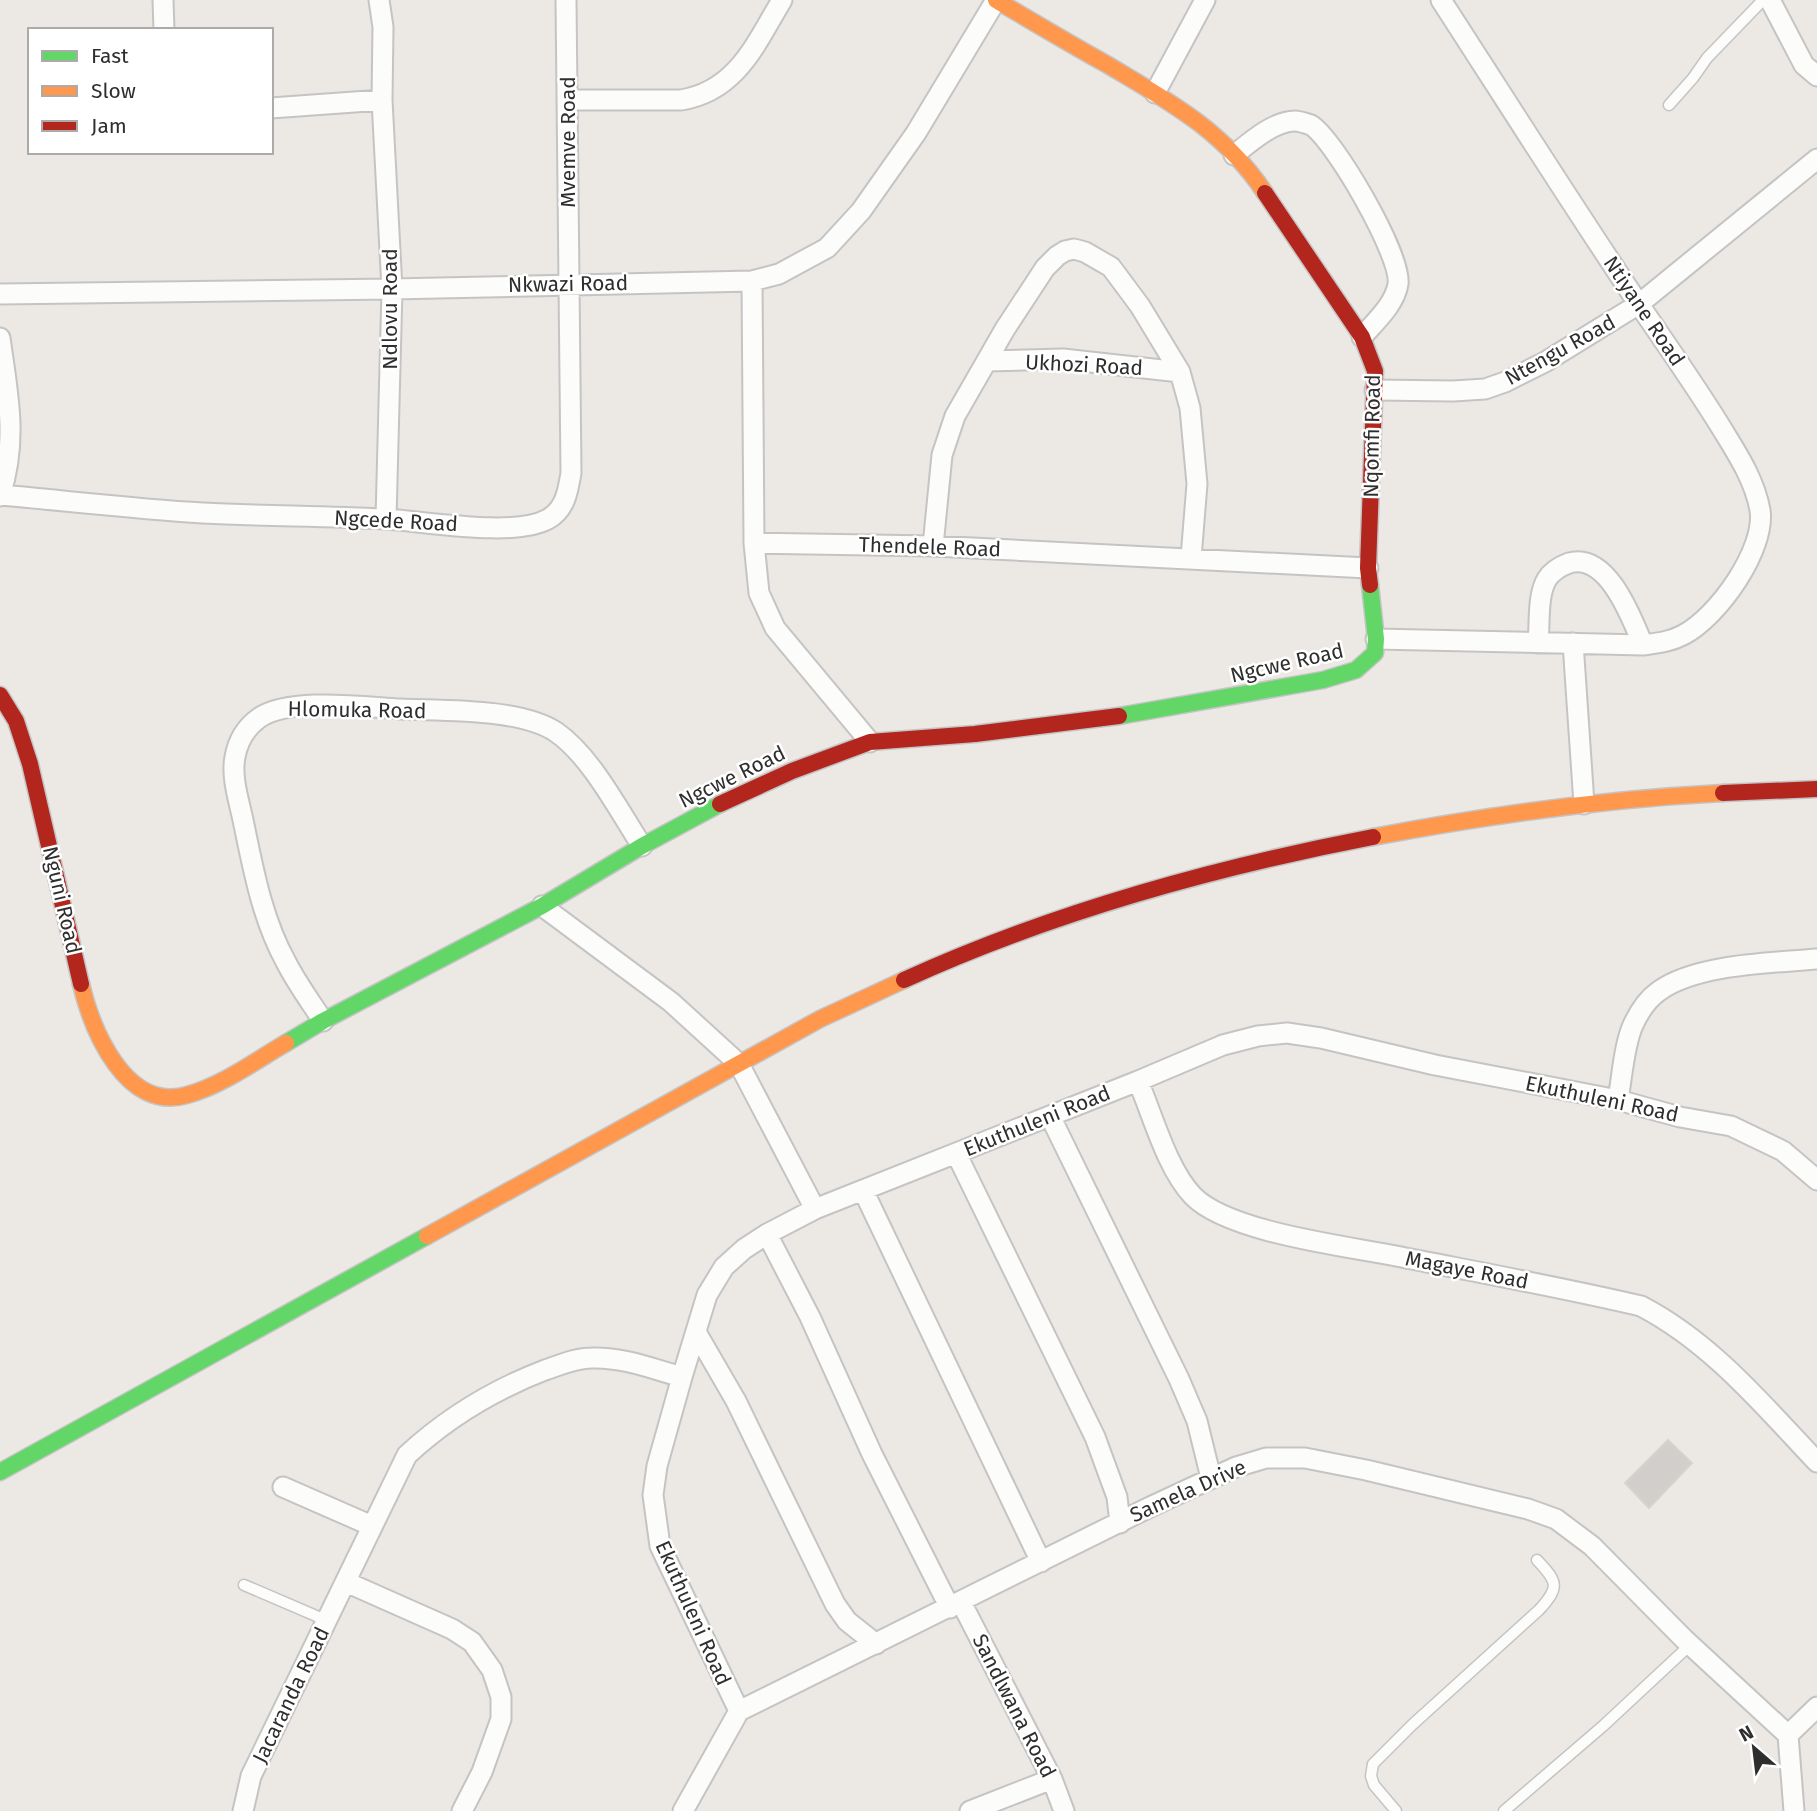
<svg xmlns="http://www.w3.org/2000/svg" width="1817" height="1811" viewBox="0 0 1817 1811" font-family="'Fira Sans',sans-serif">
  <rect width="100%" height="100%" fill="#ece8e4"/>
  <path fill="#d1cecb" stroke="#d7d4d0" stroke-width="2" d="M 1668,1440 L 1692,1463 L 1649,1508 L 1625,1483 Z"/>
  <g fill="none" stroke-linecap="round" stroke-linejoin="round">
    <defs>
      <path id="lane" d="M 1669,105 L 1693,78 L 1707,58 L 1763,0
        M 244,1585 L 328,1621
        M 1396,1811 L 1374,1785 L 1371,1776 L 1373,1764 L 1412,1725 L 1539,1610 C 1560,1587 1558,1582 1537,1560
        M 1504,1811 L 1603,1726 L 1690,1645"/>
      <path id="street" d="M 163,0 L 164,30
        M 379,0 L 383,27 L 382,100 L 392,289 L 386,519
        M 1770,0 L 1804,65 L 1817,76
        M 1155,93 L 1205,0
        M 567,100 L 681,100 C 737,91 756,43 782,0
        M 271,108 L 382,100
        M 1234,155 C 1250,142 1274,121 1295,121 C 1299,121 1308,124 1311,125 C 1334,139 1402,256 1398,284 C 1395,304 1375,322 1362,337
        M 752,281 L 754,543 L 759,593 L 775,628 L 870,742
        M 0,294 L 392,289 L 752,281 L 779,274 L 827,248 L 861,211 L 916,133 L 996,0
        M 0,338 C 8,395 18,440 0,496
        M 987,361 L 1063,359 L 1180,372
        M 1375,390 L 1453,391 L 1485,389 L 1505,382 L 1545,362 L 1639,304 L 1817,159
        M 1,495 C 68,501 136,509 203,513 C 263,516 324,516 384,519 C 425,521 514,538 548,519 C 565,510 568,491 571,473 L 566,0
        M 754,543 L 933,546 L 1368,568
        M 933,546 L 942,455 L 955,416 L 1005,329 L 1045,268 L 1057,256 L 1065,251 L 1074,249 L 1085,252 L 1111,267 L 1140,306 L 1180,372 L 1190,408 L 1197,484 L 1191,558
        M 1376,639 L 1643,645 C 1657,643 1670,642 1683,635 C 1718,617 1766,549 1760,510 C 1754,478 1736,452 1719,424 C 1694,384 1667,345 1640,306 C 1572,205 1507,102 1441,0
        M 1538,643 C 1540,624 1537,595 1547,579 C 1552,571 1561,566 1569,563 C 1608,552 1632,619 1643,645
        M 1573,643 L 1584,804
        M 542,906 L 671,1002 L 739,1064 L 815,1209
        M 323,1021 C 310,1001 296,982 286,962 C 262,919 253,868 243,820 C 239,801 231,777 235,757 C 238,740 245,728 259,718 C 289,697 364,707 400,709 C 443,711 520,708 556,732 C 591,756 619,811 642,846
        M 1138,1081 C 1153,1116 1167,1169 1193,1196 C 1228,1232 1345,1246 1396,1256 C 1477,1272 1560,1287 1641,1306 C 1712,1343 1763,1405 1817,1462
        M 1618,1100 C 1622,1077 1624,1045 1633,1025 C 1639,1012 1646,1000 1659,991 C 1696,964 1772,963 1817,959
        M 1050,1116 L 1179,1379 L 1197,1421 L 1211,1478
        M 956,1153 L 1095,1437 L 1117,1497 L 1120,1523
        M 863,1190 L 1041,1562
        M 767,1234 L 810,1317 L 872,1454 L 950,1608
        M 696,1332 L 736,1401 L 835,1604 L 847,1621 L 876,1644
        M 283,1487 L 372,1526
        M 346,1582 L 452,1629 L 472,1642 L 492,1670 L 501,1697 L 501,1719 L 482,1772 L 462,1811
        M 961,1602 L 1052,1779 L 1064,1811
        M 739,1711 L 660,1546 L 653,1495 L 657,1466 L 682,1377 L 707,1295 L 724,1267 L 744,1249 L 767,1234 L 815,1209 L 1138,1081 L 1223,1045 L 1258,1036 L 1287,1033 L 1321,1038 L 1435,1065 L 1618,1100 L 1680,1117 L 1731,1126 L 1783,1151 L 1817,1180
        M 1788,1735 L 1794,1811
        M 1788,1735 L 1817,1707
        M 243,1811 L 251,1776 L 407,1455 C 448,1417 493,1390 545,1370 C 560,1365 575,1358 592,1358 C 623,1357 653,1369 682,1377
        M 683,1811 L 739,1711 L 1150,1507 L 1236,1467 L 1266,1458 L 1305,1458 L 1366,1470 L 1528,1509 L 1556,1519 L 1592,1546 L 1684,1639 L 1788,1735
        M 970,1811 L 1052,1779"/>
      <path id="fast" d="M 1119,716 L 1323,680 L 1356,670 L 1375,653 L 1376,639 L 1370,585
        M 286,1043 L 323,1021 L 542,906 L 642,846 L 720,804
        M 0,1472 L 427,1236"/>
      <path id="slow" d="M 996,0 C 1033,22 1070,44 1108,65 C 1170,102 1224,131 1265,193
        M 1373,837 C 1488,815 1606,799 1723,793
        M 81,984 C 92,1030 126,1113 187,1095 C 223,1085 255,1061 286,1043
        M 427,1236 L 820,1019 L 904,980"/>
      <path id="jam" d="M 1265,193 L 1362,337 L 1375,371 L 1368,568 L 1370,585
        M 0,695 L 16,721 L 30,764 L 81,984
        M 1723,793 L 1817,789
        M 720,804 L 792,771 L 870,742 L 975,734 L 1119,716
        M 904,980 C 1053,912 1212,868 1373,837"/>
    </defs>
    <use href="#lane" stroke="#c5c4c5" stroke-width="13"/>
    <use href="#street" stroke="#c5c4c5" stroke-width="23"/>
    <use href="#fast" stroke="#c5c4c5" stroke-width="19"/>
    <use href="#slow" stroke="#c5c4c5" stroke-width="19"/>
    <use href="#jam" stroke="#c5c4c5" stroke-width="19"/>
    <use href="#lane" stroke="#fcfcfb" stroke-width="10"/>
    <use href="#street" stroke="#fcfcfb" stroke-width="19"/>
    <use href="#fast" stroke="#63d668" stroke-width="16"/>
    <use href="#slow" stroke="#ff974d" stroke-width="16"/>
    <use href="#jam" stroke="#b3261e" stroke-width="16"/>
  </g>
  <g text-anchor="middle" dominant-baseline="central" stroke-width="5" stroke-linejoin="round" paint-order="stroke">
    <g font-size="21" fill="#2e2e2e" stroke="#fff">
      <text transform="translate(568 142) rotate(-90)">Mvemve Road</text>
      <text transform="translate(568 284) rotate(-1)">Nkwazi Road</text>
      <text transform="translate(390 309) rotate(-90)">Ndlovu Road</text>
      <text transform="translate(1644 311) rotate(56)">Ntiyane Road</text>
      <text transform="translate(1560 350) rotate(-29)">Ntengu Road</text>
      <text transform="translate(1084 365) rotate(3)">Ukhozi Road</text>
      <text transform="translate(1372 436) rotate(-89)">Nqomfi Road</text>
      <text transform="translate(396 521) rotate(3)">Ngcede Road</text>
      <text transform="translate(930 547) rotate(2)">Thendele Road</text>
      <text transform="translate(1287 663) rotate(-13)">Ngcwe Road</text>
      <text transform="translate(357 710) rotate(1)">Hlomuka Road</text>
      <text transform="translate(732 777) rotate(-26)">Ngcwe Road</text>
      <text transform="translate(62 900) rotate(77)">Nguni Road</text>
      <text transform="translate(1602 1099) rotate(12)">Ekuthuleni Road</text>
      <text transform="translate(1037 1121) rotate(-22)">Ekuthuleni Road</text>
      <text transform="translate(1467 1270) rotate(11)">Magaye Road</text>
      <text transform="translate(1188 1491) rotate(-24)">Samela Drive</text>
      <text transform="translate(693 1613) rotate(66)">Ekuthuleni Road</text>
      <text transform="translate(291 1695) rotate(-64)">Jacaranda Road</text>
      <text transform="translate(1014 1706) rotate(63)">Sandlwana Road</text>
    </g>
  </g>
  <rect x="28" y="28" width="245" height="126" fill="#ffffff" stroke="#ababab" stroke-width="2"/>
  <rect x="42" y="51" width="35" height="10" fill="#63d668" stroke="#ababab" stroke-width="2"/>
  <text x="91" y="63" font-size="21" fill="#2e2e2e">Fast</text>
  <rect x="42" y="86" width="35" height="10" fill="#ff974d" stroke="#ababab" stroke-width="2"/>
  <text x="91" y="98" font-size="21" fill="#2e2e2e">Slow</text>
  <rect x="42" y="121" width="35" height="10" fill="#b3261e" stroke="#ababab" stroke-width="2"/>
  <text x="91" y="133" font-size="21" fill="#2e2e2e">Jam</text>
  <g transform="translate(1754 1748) rotate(332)" stroke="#ffffff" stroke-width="5" paint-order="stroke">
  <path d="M0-5L12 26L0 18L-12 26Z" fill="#2e2e2e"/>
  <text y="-10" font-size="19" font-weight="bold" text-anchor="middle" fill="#2e2e2e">N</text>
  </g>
</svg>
